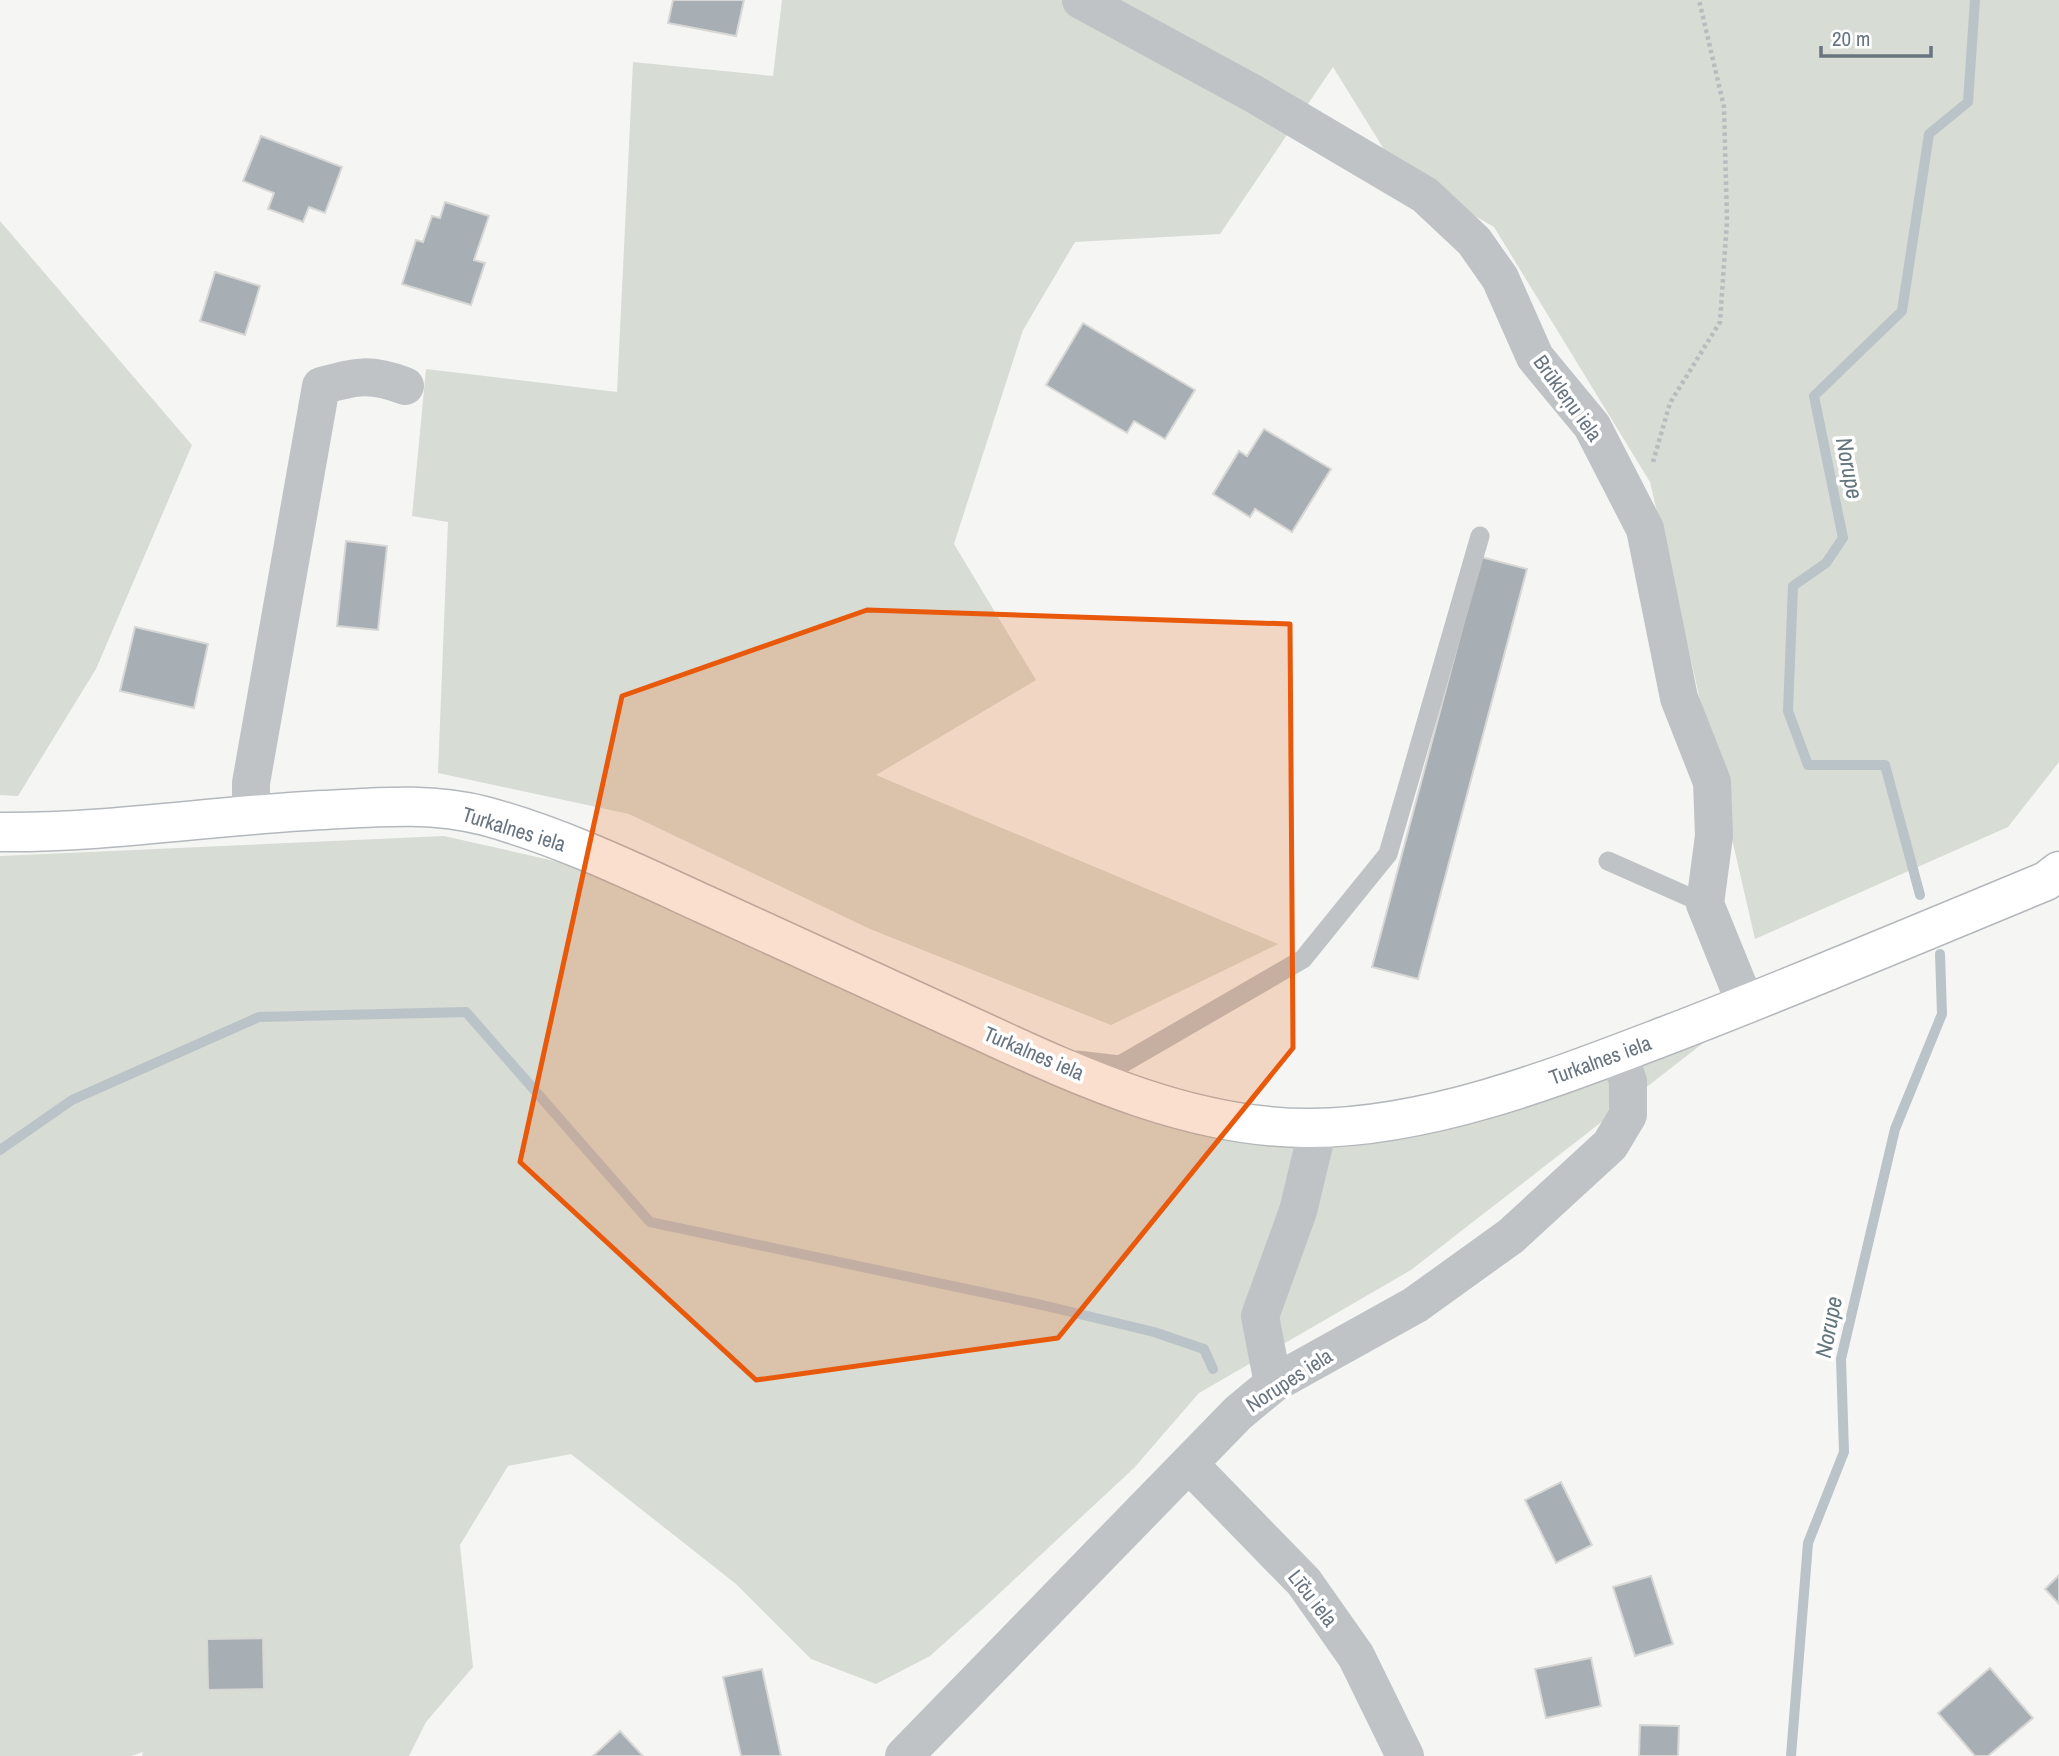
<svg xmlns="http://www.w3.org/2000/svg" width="2059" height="1756" viewBox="0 0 2059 1756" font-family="'Archivo Narrow',sans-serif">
  <rect width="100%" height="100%" fill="#f5f6f3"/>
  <path fill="#d7dcd4" d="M 782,0 L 2059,0 L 2059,762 L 2008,827 L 1755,939 L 1650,482 L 1494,227 L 1398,172 L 1333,67 L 1220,234 L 1075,242 L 1023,330 L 954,544 L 1036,680 L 876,775 L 1278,944 L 1111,1025 L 870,929 L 629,814 L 438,773 L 448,522 L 412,516 L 426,369 L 617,392 L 633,62 L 773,76 Z
    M 0,221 L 192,445 L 96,669 L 18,796 L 0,795 Z
    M 444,836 L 613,874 L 1220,1133 L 1454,1124 L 1720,1030 L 1411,1270 L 1199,1393 L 1134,1468 L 987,1605 L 930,1656 L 876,1684 L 811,1659 L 736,1584 L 571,1454 L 508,1466 L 460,1545 L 473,1667 L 426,1722 L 409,1756 L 142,1756 L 143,1752 L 131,1756 L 0,1756 L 0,856 Z"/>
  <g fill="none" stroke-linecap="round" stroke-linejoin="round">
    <path stroke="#bac3c8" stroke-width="10" d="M 1920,895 L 1885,765 L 1808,765 L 1788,711 L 1793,586 L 1826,563 L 1843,538 L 1814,396 L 1902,311 L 1929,134 L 1968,102 L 1975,0
      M 0,1150 L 72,1100 L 259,1017 L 466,1012 L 650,1222 L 1042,1305 L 1154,1332 L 1204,1349 L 1213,1369
      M 1791,1756 L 1808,1543 L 1844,1452 L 1841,1359 L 1895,1129 L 1942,1014 L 1940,954"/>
  </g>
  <path fill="#a8afb4" stroke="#d7d7d5" stroke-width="2" d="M 673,0 L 744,0 L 736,36 L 668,23 Z
    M 261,136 L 342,167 L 325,213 L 309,207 L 303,222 L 268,209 L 274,193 L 243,181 Z
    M 445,202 L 489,216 L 474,260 L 485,263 L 471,305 L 402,284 L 416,240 L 423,242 L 432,216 L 440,218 Z
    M 215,272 L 260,286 L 245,335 L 200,321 Z
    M 1083,323 L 1195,390 L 1165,439 L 1134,421 L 1127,433 L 1046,385 Z
    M 1264,429 L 1331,469 L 1292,532 L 1255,509 L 1250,517 L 1213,494 L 1239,451 L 1247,456 Z
    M 346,541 L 387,546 L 378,630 L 337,626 Z
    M 1481,557 L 1527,569 L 1418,979 L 1372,967 Z
    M 135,627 L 208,644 L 194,708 L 120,691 Z
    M 1561,1482 L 1592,1545 L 1556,1563 L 1525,1500 Z
    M 2059,1575 L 2059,1604 L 2045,1589 Z
    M 1651,1576 L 1673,1644 L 1635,1656 L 1613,1587 Z
    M 263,1638 L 264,1689 L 208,1690 L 207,1639 Z
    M 1591,1658 L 1601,1706 L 1546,1718 L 1535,1669 Z
    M 1990,1668 L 2033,1718 L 1988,1756 L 1975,1756 L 1938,1713 Z
    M 762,1669 L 781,1756 L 741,1756 L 723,1677 Z
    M 1640,1725 L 1679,1726 L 1678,1756 L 1639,1756 Z
    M 620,1731 L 643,1756 L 593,1756 Z"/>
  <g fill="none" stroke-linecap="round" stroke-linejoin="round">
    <defs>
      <path id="secondary" d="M 0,832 C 108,833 216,815 324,810 C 378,807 432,802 485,816 C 562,837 634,872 706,905 C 798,947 890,989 981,1031 C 1085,1079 1195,1129 1311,1128 C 1431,1127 1555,1078 1665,1036 C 1793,987 1920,933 2046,881 L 2059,871"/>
    </defs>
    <use href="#secondary" stroke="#b4b8bc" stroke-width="41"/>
    <path stroke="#b9bcbe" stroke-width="4.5" stroke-dasharray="3.5 3.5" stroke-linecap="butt" d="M 1653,462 L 1670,403 L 1720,322 L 1727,221 L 1724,107 L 1699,0"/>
    <path stroke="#bfc3c6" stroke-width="19" d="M 1608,861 L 1705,904
      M 1077,1060 L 1120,1065 L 1303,959 L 1388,854 L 1480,536"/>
    <path stroke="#bfc3c6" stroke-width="38" d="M 1081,0 L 1254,94 L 1425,195 L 1474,241 L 1500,278 L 1535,357 L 1592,426 L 1645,529 L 1679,698 L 1712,782 L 1714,836 L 1705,904 L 1746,1005
      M 251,813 L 251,783 L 321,386 C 357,376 370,373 405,386
      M 1273,1384 L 1260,1316 L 1298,1211 L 1318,1128
      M 1189,1464 L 1304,1582 L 1356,1656 L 1405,1756
      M 904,1756 L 1238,1413 L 1273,1384 L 1415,1305 L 1511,1236 L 1610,1145 L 1628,1115 L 1628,1081 L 1618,1054"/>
    <use href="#secondary" stroke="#fff" stroke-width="38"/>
  </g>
  <path fill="#e8590c" fill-opacity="0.2" stroke="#e8590c" stroke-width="5" stroke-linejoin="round" d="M 867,610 L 1290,624 L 1293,1048 L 1058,1338 L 756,1380 L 520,1162 L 622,696 Z"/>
  <g text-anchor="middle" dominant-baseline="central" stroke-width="7" stroke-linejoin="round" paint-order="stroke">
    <g font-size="21" fill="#687580" stroke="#fff">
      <text transform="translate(1568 398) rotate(54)">Brūkleņu iela</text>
      <text transform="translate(514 829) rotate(17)">Turkalnes iela</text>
      <text transform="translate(1034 1053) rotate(23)">Turkalnes iela</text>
      <text transform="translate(1600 1060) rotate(-20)">Turkalnes iela</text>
      <text transform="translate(1289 1380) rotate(-33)">Norupes iela</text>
      <text transform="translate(1313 1598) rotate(52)">Līču iela</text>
    </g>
    <g font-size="23" font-style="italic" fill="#63767d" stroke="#fff">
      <text transform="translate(1850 468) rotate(79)">Norupe</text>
      <text transform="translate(1828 1327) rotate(-79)">Norupe</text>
    </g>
  </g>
  <path d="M1821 46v10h110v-10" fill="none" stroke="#687580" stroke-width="3.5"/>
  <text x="1832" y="46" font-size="21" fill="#687580" stroke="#ffffff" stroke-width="5" paint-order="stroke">20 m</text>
</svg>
